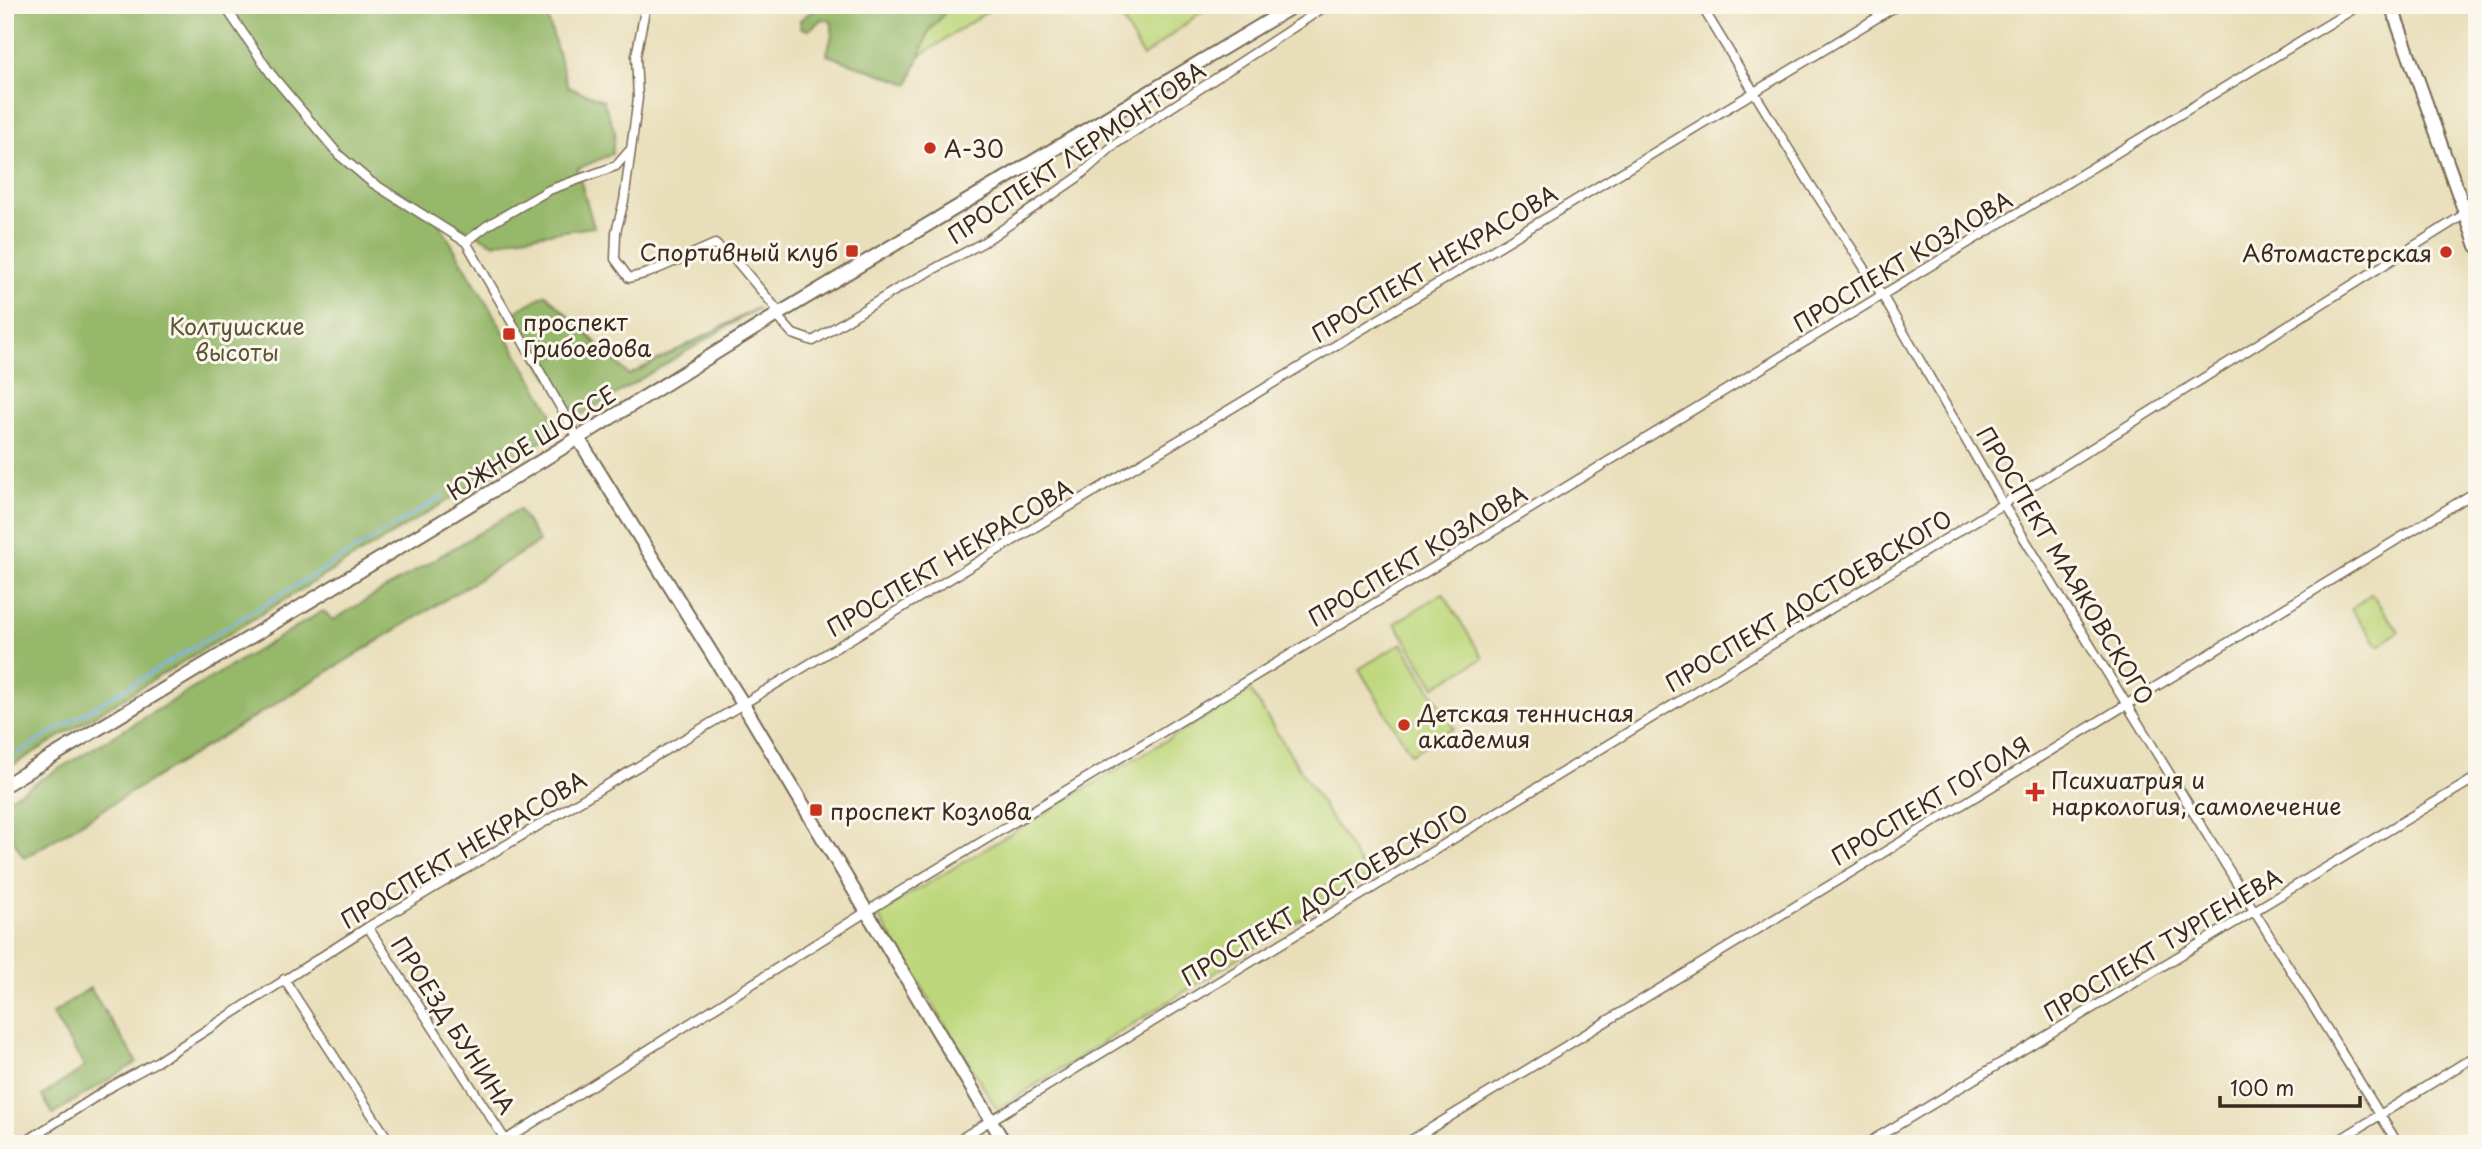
<svg xmlns="http://www.w3.org/2000/svg" width="2482" height="1149" viewBox="0 0 2482 1149" font-family="'Playpen Sans',sans-serif">
  <rect width="100%" height="100%" fill="#fbf7ec"/>
  <filter id="ink" filterUnits="userSpaceOnUse"><feTurbulence type="fractalNoise" baseFrequency=".0143" numOctaves="2"/><feDisplacementMap in="SourceGraphic" scale="14" xChannelSelector="R" yChannelSelector="G"/><feConvolveMatrix kernelMatrix="1 2 1 2 8 2 1 2 1" color-interpolation-filters="sRGB"/></filter>
  <filter id="wash" filterUnits="userSpaceOnUse"><feTurbulence type="fractalNoise" baseFrequency=".00686" numOctaves="4" result="noise"/><feDisplacementMap in="SourceGraphic" scale="28" xChannelSelector="R" yChannelSelector="G"/><feGaussianBlur stdDeviation="1.57" result="paint"/><feColorMatrix in="noise" values="0 0 0 0 0 0 0 0 0 0 0 0 0 0 0 0 0 1.4 0 .05"/><feComposite in="paint" operator="in"/></filter>
  <g filter="url(#wash)">
    <rect width="100%" height="100%" fill="#e8deb9"/>
    <path fill="#bed77b" stroke="#7c804c" stroke-width="2" d="M 951,5 L 997,5 L 920,56 L 929,31 Z
      M 1114,5 L 1210,5 L 1143,57 Z
      M 1443,593 L 1483,658 L 1435,687 L 1395,623 Z
      M 2371,594 L 2399,631 L 2379,646 L 2351,609 Z
      M 1402,643 L 1454,728 L 1411,754 L 1359,669 Z
      M 1250,690 L 1368,877 L 997,1109 L 877,914 Z"/>
    <path fill="#96b86b" stroke="#687144" stroke-width="2" d="M 5,5 L 544,5 L 568,87 L 603,100 L 615,132 L 612,154 L 577,169 L 594,227 L 514,238 L 495,244 L 433,213 L 551,411 L 554,432 L 514,460 L 5,770 Z
      M 820,5 L 951,5 L 929,31 L 909,84 L 827,55 C 829,41 835,35 831,21 L 822,19 L 809,30 L 801,28 L 800,20 Z
      M 546,294 L 629,375 L 758,308 L 583,414 L 566,405 L 510,315 Z
      M 519,509 L 539,542 L 24,858 L 5,826 L 5,801 L 323,611 L 333,620 Z
      M 90,988 L 137,1062 L 53,1114 L 42,1096 L 85,1067 L 52,1014 Z"/>
    <g fill="none" stroke-linecap="round" stroke-linejoin="round">
      <path stroke="#7fb4ed" stroke-width="2.5" d="M 5,761 L 443,496"/>
    </g>
  </g>
  <g filter="url(#ink)">
    <g fill="none" stroke-linecap="round" stroke-linejoin="round">
      <defs>
        <path id="street" d="M 224,5 L 271,74 L 339,155 L 371,182 L 466,242 L 578,438
          M 646,5 L 636,56 L 638,98 L 624,201 L 616,232 L 615,259 L 629,278 L 648,273 L 715,244 L 738,263 L 780,313
          M 1701,5 L 1810,184 L 1882,295 L 2003,504 L 2398,1144
          M 466,242 L 488,225 L 549,190 L 616,166 L 629,151
          M 776,315 L 793,334 L 813,341 L 899,288 L 984,242 L 1077,178 L 1114,145 L 1320,10 L 1320,5
          M 368,927 L 508,1144
          M 284,979 L 391,1144
          M 22,1144 L 114,1085 L 158,1061 L 368,927 L 743,704 L 1898,5
          M 499,1144 L 866,912 L 2360,5
          M 952,1144 L 2003,504 L 2465,214
          M 1405,1144 L 2477,491
          M 1866,1144 L 2477,777
          M 2333,1144 L 2477,1055"/>
        <path id="secondary" d="M 2391,5 L 2477,246
          M 578,438 L 743,704 L 1005,1144
          M 5,785 L 504,484 L 780,313 L 1295,5"/>
      </defs>
      <use href="#street" stroke="#786954" stroke-width="11"/>
      <use href="#secondary" stroke="#786954" stroke-width="16"/>
      <use href="#street" stroke="#fff" stroke-width="8"/>
      <use href="#secondary" stroke="#fff" stroke-width="12"/>
    </g>
  </g>
  <g fill="#c8321e" stroke="#fbf7ec" stroke-width="2.5">
    <circle cx="930" cy="148" r="7"/>
    <rect x="845" y="244" width="14" height="14" rx="3.5"/>
    <circle cx="2446" cy="252" r="7"/>
    <rect x="502" y="327" width="14" height="14" rx="3.5"/>
    <circle cx="1404" cy="725" r="7"/>
    <path d="M2031.5 781.5h7v7h7v7h-7v7h-7v-7h-7v-7h7z"/>
    <rect x="809" y="803" width="14" height="14" rx="3.5"/>
  </g>
  <g text-anchor="middle" dominant-baseline="central" stroke-width="6" stroke-linejoin="round" paint-order="stroke">
    <g font-size="23" fill="#3b2a1e" stroke="#fbf7ec" text-anchor="start">
      <text x="944" y="148">А-30</text>
      <text x="838" y="251" text-anchor="end">Спортивный клуб</text>
      <text x="2432" y="252" text-anchor="end">Автомастерская</text>
      <text x="523" y="321">проспект<tspan x="523" dy="26">Грибоедова</tspan></text>
      <text x="1418" y="712">Детская теннисная<tspan x="1418" dy="26">академия</tspan></text>
      <text x="2051" y="779">Психиатрия и<tspan x="2051" dy="26">наркология, самолечение</tspan></text>
      <text x="830" y="810">проспект Козлова</text>
    </g>
    <g font-size="23" fill="#3b2a1e" stroke="#fbf7ec">
      <text transform="translate(1076 152) rotate(-34)">ПРОСПЕКТ ЛЕРМОНТОВА</text>
      <text transform="translate(1902 261) rotate(-31)">ПРОСПЕКТ КОЗЛОВА</text>
      <text transform="translate(1434 263) rotate(-31)">ПРОСПЕКТ НЕКРАСОВА</text>
      <text transform="translate(531 442) rotate(-32)">ЮЖНОЕ ШОССЕ</text>
      <text transform="translate(1417 555) rotate(-31)">ПРОСПЕКТ КОЗЛОВА</text>
      <text transform="translate(949 557) rotate(-31)">ПРОСПЕКТ НЕКРАСОВА</text>
      <text transform="translate(2066 565) rotate(59)">ПРОСПЕКТ МАЯКОВСКОГО</text>
      <text transform="translate(1808 600) rotate(-31)">ПРОСПЕКТ ДОСТОЕВСКОГО</text>
      <text transform="translate(1930 800) rotate(-31)">ПРОСПЕКТ ГОГОЛЯ</text>
      <text transform="translate(463 849) rotate(-31)">ПРОСПЕКТ НЕКРАСОВА</text>
      <text transform="translate(1324 894) rotate(-31)">ПРОСПЕКТ ДОСТОЕВСКОГО</text>
      <text transform="translate(2162 944) rotate(-31)">ПРОСПЕКТ ТУРГЕНЕВА</text>
      <text transform="translate(454 1025) rotate(57)">ПРОЕЗД БУНИНА</text>
    </g>
    <g font-size="23" fill="#5c5535" stroke="#fbf7ec">
      <text x="237" y="325">Колтушские<tspan x="237" dy="26">высоты</tspan></text>
    </g>
  </g>
  <rect width="2482" height="1149" fill="none" stroke="#fbf7ec" stroke-width="28"/>
  <path d="M2220 1096v10h140v-10" fill="none" stroke="#3b2a1e" stroke-width="3.5"/>
  <text x="2230" y="1096" font-size="21" fill="#3b2a1e" stroke="#fbf7ec" stroke-width="5" paint-order="stroke">100 m</text>
</svg>
